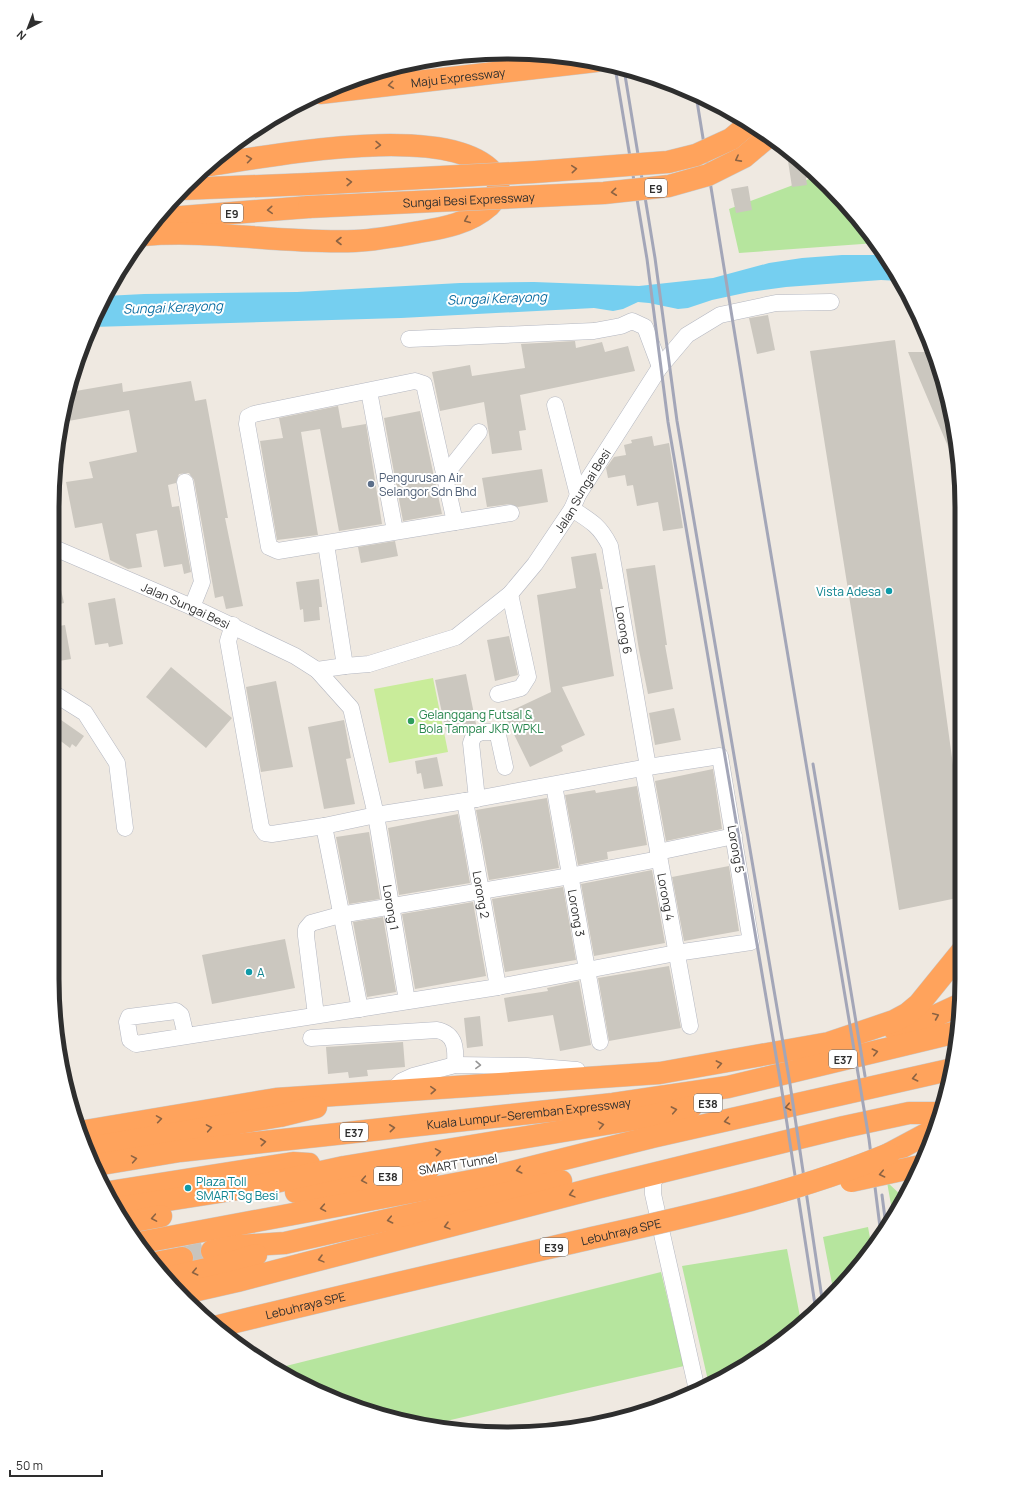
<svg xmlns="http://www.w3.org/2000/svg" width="1014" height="1486" viewBox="0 0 1014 1486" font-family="Manrope,sans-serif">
  <rect width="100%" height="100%" fill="#efe9e1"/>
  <path fill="#b6e59e" d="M 817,176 L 829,185 L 876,243 L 739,253 L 729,209 Z
    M 887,1182 L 904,1198 L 893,1216 Z
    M 868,1227 L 872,1249 L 834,1294 L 823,1237 Z
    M 787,1249 L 801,1322 L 734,1373 L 709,1385 L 682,1266 Z
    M 661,1272 L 684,1366 L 429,1425 L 389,1419 L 333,1399 L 278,1368 Z"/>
  <path fill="#c9ec9a" d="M 433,678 L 448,752 L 389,763 L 374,689 Z"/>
  <path fill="#75cff0" d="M 842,255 L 885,255 L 900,281 L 881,280 L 786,287 L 749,292 L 712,300 L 688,308 L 678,309 L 649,303 L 638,302 L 623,309 L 613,311 L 594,308 L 401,318 L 92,327 L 99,306 L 105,296 L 144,294 L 297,292 L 460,283 L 534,282 L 639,286 L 713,278 L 769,263 L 802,258 Z"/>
  <path fill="#cbc7bf" d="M 797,160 L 817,176 L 806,178 L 807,185 L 792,187 L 788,161 Z
    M 748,186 L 752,210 L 736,213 L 731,189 Z
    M 768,315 L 775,350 L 757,354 L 749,318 Z
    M 895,340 L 962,831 L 962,897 L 899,910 L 810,351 Z
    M 575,341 L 576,348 L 602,342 L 605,352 L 628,346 L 635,371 L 520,395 L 526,430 L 519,431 L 522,450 L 492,454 L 484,402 L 440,411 L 432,372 L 470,365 L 472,376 L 525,368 L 521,344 Z
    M 908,352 L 933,352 L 953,418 L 958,463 L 955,463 Z
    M 191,381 L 195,401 L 206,399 L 228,518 L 225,518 L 243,606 L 226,609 L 223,596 L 215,598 L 194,480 L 189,473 L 179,474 L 176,483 L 168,485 L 172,507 L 179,506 L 191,572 L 184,574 L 182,564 L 164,567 L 157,530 L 136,534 L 142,567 L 128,569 L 110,560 L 102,523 L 75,528 L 66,482 L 93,478 L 89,462 L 137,452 L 129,410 L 63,422 L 62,415 L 70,392 L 122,383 L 123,392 Z
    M 338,406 L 342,428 L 366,424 L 382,524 L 339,531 L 320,429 L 301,432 L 318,535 L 277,540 L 260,441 L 283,438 L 279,418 Z
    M 420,411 L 442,514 L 403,521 L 384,418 Z
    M 652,436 L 654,446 L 669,443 L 683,528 L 663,531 L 658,502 L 637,506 L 633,485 L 627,486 L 625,475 L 608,478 L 606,468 L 614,457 L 626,455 L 624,445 L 632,443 L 631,440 Z
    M 542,469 L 548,502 L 518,507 L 510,504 L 487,507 L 482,478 Z
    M 395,541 L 398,556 L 361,563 L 358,547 Z
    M 596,553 L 603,589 L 600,589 L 614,676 L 562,687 L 585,735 L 561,746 L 563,751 L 530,767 L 504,714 L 551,692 L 537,595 L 576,588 L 571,557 Z
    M 655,565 L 667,645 L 665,645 L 673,689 L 648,694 L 639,650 L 626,569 Z
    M 57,572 L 64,603 L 53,606 L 52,573 Z
    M 319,579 L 322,607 L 319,607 L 320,620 L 304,622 L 303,609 L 300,610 L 296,582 Z
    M 115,598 L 123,644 L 109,647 L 108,643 L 95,645 L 88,603 Z
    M 65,625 L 71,659 L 53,662 L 53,627 Z
    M 509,636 L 518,675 L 495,681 L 487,640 Z
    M 171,667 L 232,718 L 206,748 L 146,697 Z
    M 466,674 L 476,724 L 446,732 L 435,680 Z
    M 276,681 L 293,767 L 261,772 L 246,687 Z
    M 674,708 L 681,740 L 655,745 L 649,713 Z
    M 54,715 L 84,736 L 76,747 L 72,744 L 70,748 L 54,736 Z
    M 344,720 L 351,758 L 346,759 L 355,804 L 324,809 L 308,727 Z
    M 437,757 L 443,786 L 424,789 L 421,773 L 417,774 L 415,761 Z
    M 713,769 L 722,829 L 666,841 L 655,781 Z
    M 637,786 L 647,845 L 607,852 L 608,859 L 578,865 L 565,795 L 595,790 L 596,793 Z
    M 547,798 L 559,868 L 489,880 L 476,810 Z
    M 458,814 L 470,883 L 399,895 L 388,828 Z
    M 369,832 L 380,899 L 349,904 L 336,837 Z
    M 729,866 L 739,931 L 684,941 L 672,877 Z
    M 652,870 L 665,943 L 594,956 L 581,884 Z
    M 563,887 L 576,960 L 505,972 L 492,899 Z
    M 473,902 L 486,976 L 415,989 L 402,914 Z
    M 383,917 L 396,992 L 367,997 L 353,922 Z
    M 285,939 L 295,988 L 212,1004 L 202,955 Z
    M 669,966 L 681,1028 L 609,1041 L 598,978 Z
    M 579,981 L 591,1045 L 560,1051 L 553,1015 L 508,1022 L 504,998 L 548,991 L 547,988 Z
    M 480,1016 L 483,1046 L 467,1048 L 464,1018 Z
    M 403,1042 L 405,1067 L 367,1070 L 368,1076 L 349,1078 L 348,1072 L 328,1074 L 326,1047 Z
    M 201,1246 L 200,1253 L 202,1257 L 194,1259 L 192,1250 L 189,1248 Z"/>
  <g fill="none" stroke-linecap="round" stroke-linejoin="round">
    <path stroke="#c8c4bd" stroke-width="22" stroke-dasharray="22 11" stroke-linecap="butt" d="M 182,1258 L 212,1251"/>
    <defs>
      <g id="minor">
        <path d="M 409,339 L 594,331 L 621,326 L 632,321 L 645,327 L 660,367"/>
        <path d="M 415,381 L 424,384 L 455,522 L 278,551 L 269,547 L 247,424 L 248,417 L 254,414 Z"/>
        <path d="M 369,391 L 395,531"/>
        <path d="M 555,405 L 578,495"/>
        <path d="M 445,475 L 479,432"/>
        <path d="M 185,482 L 202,582 L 192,607"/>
        <path id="s1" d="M 572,509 C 591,521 600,526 610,546 L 648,767"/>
        <path d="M 455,522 L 511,513"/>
        <path d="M 326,544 L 345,666"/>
        <path id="s2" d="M 52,547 L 192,607 L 295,656 L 317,670 L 351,708 L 376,815 L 407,1001"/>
        <path id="s3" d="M 317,670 L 345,666 L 369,664 L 456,637 L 510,594 L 535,564 L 572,509 L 578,495 L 660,367 L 687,335 L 720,315 L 776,303 L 831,302"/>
        <path d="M 53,693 L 85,713 L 117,763 L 125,828"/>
        <path d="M 498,694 L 521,688 L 528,677 L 510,594"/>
        <path id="s4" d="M 643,768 L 690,1026"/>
        <path id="s5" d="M 554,785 L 600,1042"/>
        <path d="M 477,799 L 471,743 L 474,735 L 482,732 L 495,732 L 498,735 L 505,767"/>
        <path id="s6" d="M 465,801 L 498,987"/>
        <path d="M 324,826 L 360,1009"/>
        <path d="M 658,852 L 734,836"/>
        <path d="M 316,1015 L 306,936 L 306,929 L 311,923 L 340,915 L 570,876 L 659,859"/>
        <path d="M 186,1036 L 181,1015 L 176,1011 L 129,1017 L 127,1022 L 130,1040 L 136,1044 L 498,987 L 676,953 L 751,942 L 720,756 L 648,767 L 465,801 L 376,815 L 324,826 L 272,834 L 265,833 L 261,827 L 228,641 L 233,625"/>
        <path d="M 311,1038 L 437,1030 C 456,1034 456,1049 455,1065"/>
        <path d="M 390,1093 L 402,1081 L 413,1076 L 455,1065 L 527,1066 L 577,1070"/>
        <path d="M 659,1172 L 653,1183 L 653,1194 L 697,1390"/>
      </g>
      <g id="highway">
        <path id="s7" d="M 320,93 L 596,61"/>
        <path d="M 182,189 L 310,184"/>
        <path d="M 156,219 L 309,207"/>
        <path d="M 143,235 C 214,229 284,244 355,241 C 377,240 398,236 419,232 C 444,228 470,223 489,206 C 496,199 502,185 495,175 C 454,120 272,156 210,165"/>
        <path d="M 895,1030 L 933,1017 L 959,1005"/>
        <path d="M 79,1132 L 276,1099 L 660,1073 L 829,1043 L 894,1021 L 907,1014 L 919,1004 L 962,951"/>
        <path d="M 87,1148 L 280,1116 L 316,1107"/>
        <path d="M 889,1154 L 932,1131"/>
        <path id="s8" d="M 96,1165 L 180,1151 L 613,1104 L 728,1087 L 957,1032"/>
        <path d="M 109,1192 L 293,1163 L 309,1164"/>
        <path d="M 296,1192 L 429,1168"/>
        <path d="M 117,1208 L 257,1186 L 344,1167 L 636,1119 L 691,1107"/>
        <path d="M 124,1223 L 161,1216"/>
        <path d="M 138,1243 L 492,1177 L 652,1137 L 953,1069"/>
        <path d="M 212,1251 L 238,1246 L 285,1243 L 561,1181"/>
        <path d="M 155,1263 L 182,1258"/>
        <path d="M 167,1278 L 224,1265 L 256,1255"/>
        <path d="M 180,1294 L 237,1281 L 596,1188 L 844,1127 L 909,1113 L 938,1113"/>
      </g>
    </defs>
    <use href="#minor" stroke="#b4b7c1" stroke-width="17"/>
    <use href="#highway" stroke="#c9c9c9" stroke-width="23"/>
    <use href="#minor" stroke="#fff" stroke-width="16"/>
    <use href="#highway" stroke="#ffa35c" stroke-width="22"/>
    <path stroke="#a3a6b8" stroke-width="3" d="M 615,67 L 647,259 L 668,422 L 781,1085 L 816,1311
      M 624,69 L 655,258 L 677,421 L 790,1084 L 823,1305
      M 696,95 L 757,471 L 869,1139 L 881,1235
      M 813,764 L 865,1076
      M 882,1195 L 886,1226"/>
    <defs>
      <g id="highway-bridge">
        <path d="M 310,184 L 535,172 L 668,162 L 696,155 L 731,139 L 750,123"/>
        <path id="s9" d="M 309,207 L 604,193 L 669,186 L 708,175 L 744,157 L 769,136"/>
        <path d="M 851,1181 L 920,1166"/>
        <path id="s10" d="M 215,1327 C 336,1297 458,1269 579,1241 C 684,1217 790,1195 889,1154"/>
      </g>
    </defs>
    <use href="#highway-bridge" stroke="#c9c9c9" stroke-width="23" stroke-linecap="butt"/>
    <use href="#highway-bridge" stroke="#ffa35c" stroke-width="22"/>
  </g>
  <defs><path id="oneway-chevron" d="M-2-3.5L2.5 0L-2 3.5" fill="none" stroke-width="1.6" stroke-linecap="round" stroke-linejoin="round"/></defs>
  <g stroke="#8c6343">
    <use href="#oneway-chevron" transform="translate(391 85) rotate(173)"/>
    <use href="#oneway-chevron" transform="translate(378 145) rotate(1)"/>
    <use href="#oneway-chevron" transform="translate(249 159) rotate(-8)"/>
    <use href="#oneway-chevron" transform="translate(738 159) rotate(152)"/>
    <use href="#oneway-chevron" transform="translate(574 169) rotate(-5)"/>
    <use href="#oneway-chevron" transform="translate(349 182) rotate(-3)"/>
    <use href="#oneway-chevron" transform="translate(614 192) rotate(174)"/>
    <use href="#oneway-chevron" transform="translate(270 210) rotate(176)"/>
    <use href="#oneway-chevron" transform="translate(467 220) rotate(157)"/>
    <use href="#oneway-chevron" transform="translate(339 241) rotate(-180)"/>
    <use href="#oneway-chevron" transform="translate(936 1016) rotate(-23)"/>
    <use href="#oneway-chevron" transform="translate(875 1052) rotate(-13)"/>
    <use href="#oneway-chevron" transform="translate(719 1064) rotate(-11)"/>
    <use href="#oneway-chevron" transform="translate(915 1078) rotate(167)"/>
    <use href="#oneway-chevron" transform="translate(433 1090) rotate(-4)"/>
    <use href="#oneway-chevron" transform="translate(788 1107) rotate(167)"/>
    <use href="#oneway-chevron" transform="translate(674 1110) rotate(-11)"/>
    <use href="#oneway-chevron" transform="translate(159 1119) rotate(-9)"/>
    <use href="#oneway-chevron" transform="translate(727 1121) rotate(168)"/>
    <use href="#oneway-chevron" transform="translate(601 1125) rotate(-10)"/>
    <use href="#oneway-chevron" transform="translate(209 1128) rotate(-10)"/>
    <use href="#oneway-chevron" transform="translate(392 1128) rotate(-6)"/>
    <use href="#oneway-chevron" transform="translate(263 1142) rotate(-6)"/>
    <use href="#oneway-chevron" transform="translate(438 1152) rotate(-9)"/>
    <use href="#oneway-chevron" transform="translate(134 1159) rotate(-10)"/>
    <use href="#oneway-chevron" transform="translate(519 1170) rotate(166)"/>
    <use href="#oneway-chevron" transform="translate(882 1174) rotate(168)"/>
    <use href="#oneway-chevron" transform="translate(364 1180) rotate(170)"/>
    <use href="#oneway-chevron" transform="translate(572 1194) rotate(165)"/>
    <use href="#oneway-chevron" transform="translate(323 1208) rotate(170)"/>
    <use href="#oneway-chevron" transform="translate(154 1218) rotate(170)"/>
    <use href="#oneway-chevron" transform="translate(390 1220) rotate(168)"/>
    <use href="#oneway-chevron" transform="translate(447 1226) rotate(165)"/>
    <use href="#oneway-chevron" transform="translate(321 1259) rotate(165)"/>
    <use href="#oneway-chevron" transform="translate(195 1272) rotate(167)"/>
  </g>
  <use stroke="#969696" href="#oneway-chevron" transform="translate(478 1065) rotate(2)"/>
  <circle fill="#5c6f8a" stroke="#fff" stroke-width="1.5" cx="371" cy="484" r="4"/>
  <g fill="#0f9aa8" stroke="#fff" stroke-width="1.5">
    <circle cx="889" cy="591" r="4"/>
    <circle cx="249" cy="972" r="4"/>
    <circle cx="188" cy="1188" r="4"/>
  </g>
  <circle fill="#2e9e5b" stroke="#fff" stroke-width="1.5" cx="411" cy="721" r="4"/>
  <g text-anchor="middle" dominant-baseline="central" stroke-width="4" stroke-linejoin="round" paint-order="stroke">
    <g fill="#fff" stroke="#6d6d6d" stroke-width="1">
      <rect x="645" y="179" width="22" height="18" rx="3"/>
      <rect x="221" y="204" width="22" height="18" rx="3"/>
      <rect x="829" y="1050" width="28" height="18" rx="3"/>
      <rect x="694" y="1094" width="28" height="18" rx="3"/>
      <rect x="340" y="1123" width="28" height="18" rx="3"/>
      <rect x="374" y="1167" width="28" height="18" rx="3"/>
      <rect x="540" y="1238" width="28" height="18" rx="3"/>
    </g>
    <g font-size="11" font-weight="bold" fill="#2e2e2e">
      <text x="656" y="188">E9</text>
      <text x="232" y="213">E9</text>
      <text x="843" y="1059">E37</text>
      <text x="708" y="1103">E38</text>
      <text x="354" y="1132">E37</text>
      <text x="388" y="1176">E38</text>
      <text x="554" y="1247">E39</text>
    </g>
    <g font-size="12" fill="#2e2e2e" stroke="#fff">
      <text stroke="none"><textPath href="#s7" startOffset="139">Maju Expressway</textPath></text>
      <text stroke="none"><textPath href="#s9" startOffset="160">Sungai Besi Expressway</textPath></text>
      <text stroke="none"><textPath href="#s3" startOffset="339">Jalan Sungai Besi</textPath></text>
      <text stroke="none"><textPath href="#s2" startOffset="146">Jalan Sungai Besi</textPath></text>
      <text stroke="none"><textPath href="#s1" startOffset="139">Lorong 6</textPath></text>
      <text transform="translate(736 849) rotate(80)">Lorong 5</text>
      <text stroke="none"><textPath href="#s6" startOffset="95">Lorong 2</textPath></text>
      <text stroke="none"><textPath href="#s4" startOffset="131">Lorong 4</textPath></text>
      <text stroke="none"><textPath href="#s2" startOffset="547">Lorong 1</textPath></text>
      <text stroke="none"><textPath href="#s5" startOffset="130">Lorong 3</textPath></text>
      <text stroke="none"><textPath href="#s8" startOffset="436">Kuala Lumpur–Seremban Expressway</textPath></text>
      <text transform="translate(458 1164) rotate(-9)">SMART Tunnel</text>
      <text stroke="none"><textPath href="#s10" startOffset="417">Lebuhraya SPE</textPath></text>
      <text stroke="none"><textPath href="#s10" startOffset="93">Lebuhraya SPE</textPath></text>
    </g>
    <g font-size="12" fill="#4e5e75" stroke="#fff" text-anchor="start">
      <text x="379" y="477">Pengurusan Air<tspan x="379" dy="14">Selangor Sdn Bhd</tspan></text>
    </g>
    <g font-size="12" fill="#0d838f" stroke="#fff" text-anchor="start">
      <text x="881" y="591" text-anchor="end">Vista Adesa</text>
      <text x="257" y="972">A</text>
      <text x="196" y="1181">Plaza Toll<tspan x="196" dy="14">SMART Sg Besi</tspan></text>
    </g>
    <g font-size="12" fill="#27864d" stroke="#fff" text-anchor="start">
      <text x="419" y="714">Gelanggang Futsal &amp;<tspan x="419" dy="14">Bola Tampar JKR WPKL</tspan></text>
    </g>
    <g font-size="13" font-style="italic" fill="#0d6fa3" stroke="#fff">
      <text transform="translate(497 298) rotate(-2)">Sungai Kerayong</text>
      <text transform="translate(173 307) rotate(-2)">Sungai Kerayong</text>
    </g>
  </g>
  <path d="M0 0H1014V1486H0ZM507 59H507A448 448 0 0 1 955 507V979A448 448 0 0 1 507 1427H507A448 448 0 0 1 59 979V507A448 448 0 0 1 507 59Z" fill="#fff" fill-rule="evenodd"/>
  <path fill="none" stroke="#2e2e2e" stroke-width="5" d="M507 59H507A448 448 0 0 1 955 507V979A448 448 0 0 1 507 1427H507A448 448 0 0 1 59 979V507A448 448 0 0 1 507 59Z"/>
  <g transform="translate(28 28) rotate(222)" stroke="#ffffff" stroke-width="3" paint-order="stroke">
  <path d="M0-3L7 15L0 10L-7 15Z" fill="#2e2e2e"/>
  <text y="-6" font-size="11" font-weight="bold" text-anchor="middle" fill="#2e2e2e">N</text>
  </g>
  <path d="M10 1470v6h92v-6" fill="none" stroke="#2e2e2e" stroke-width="2"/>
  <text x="16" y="1470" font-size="12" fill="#2e2e2e" stroke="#ffffff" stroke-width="3" paint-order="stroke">50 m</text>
</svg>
